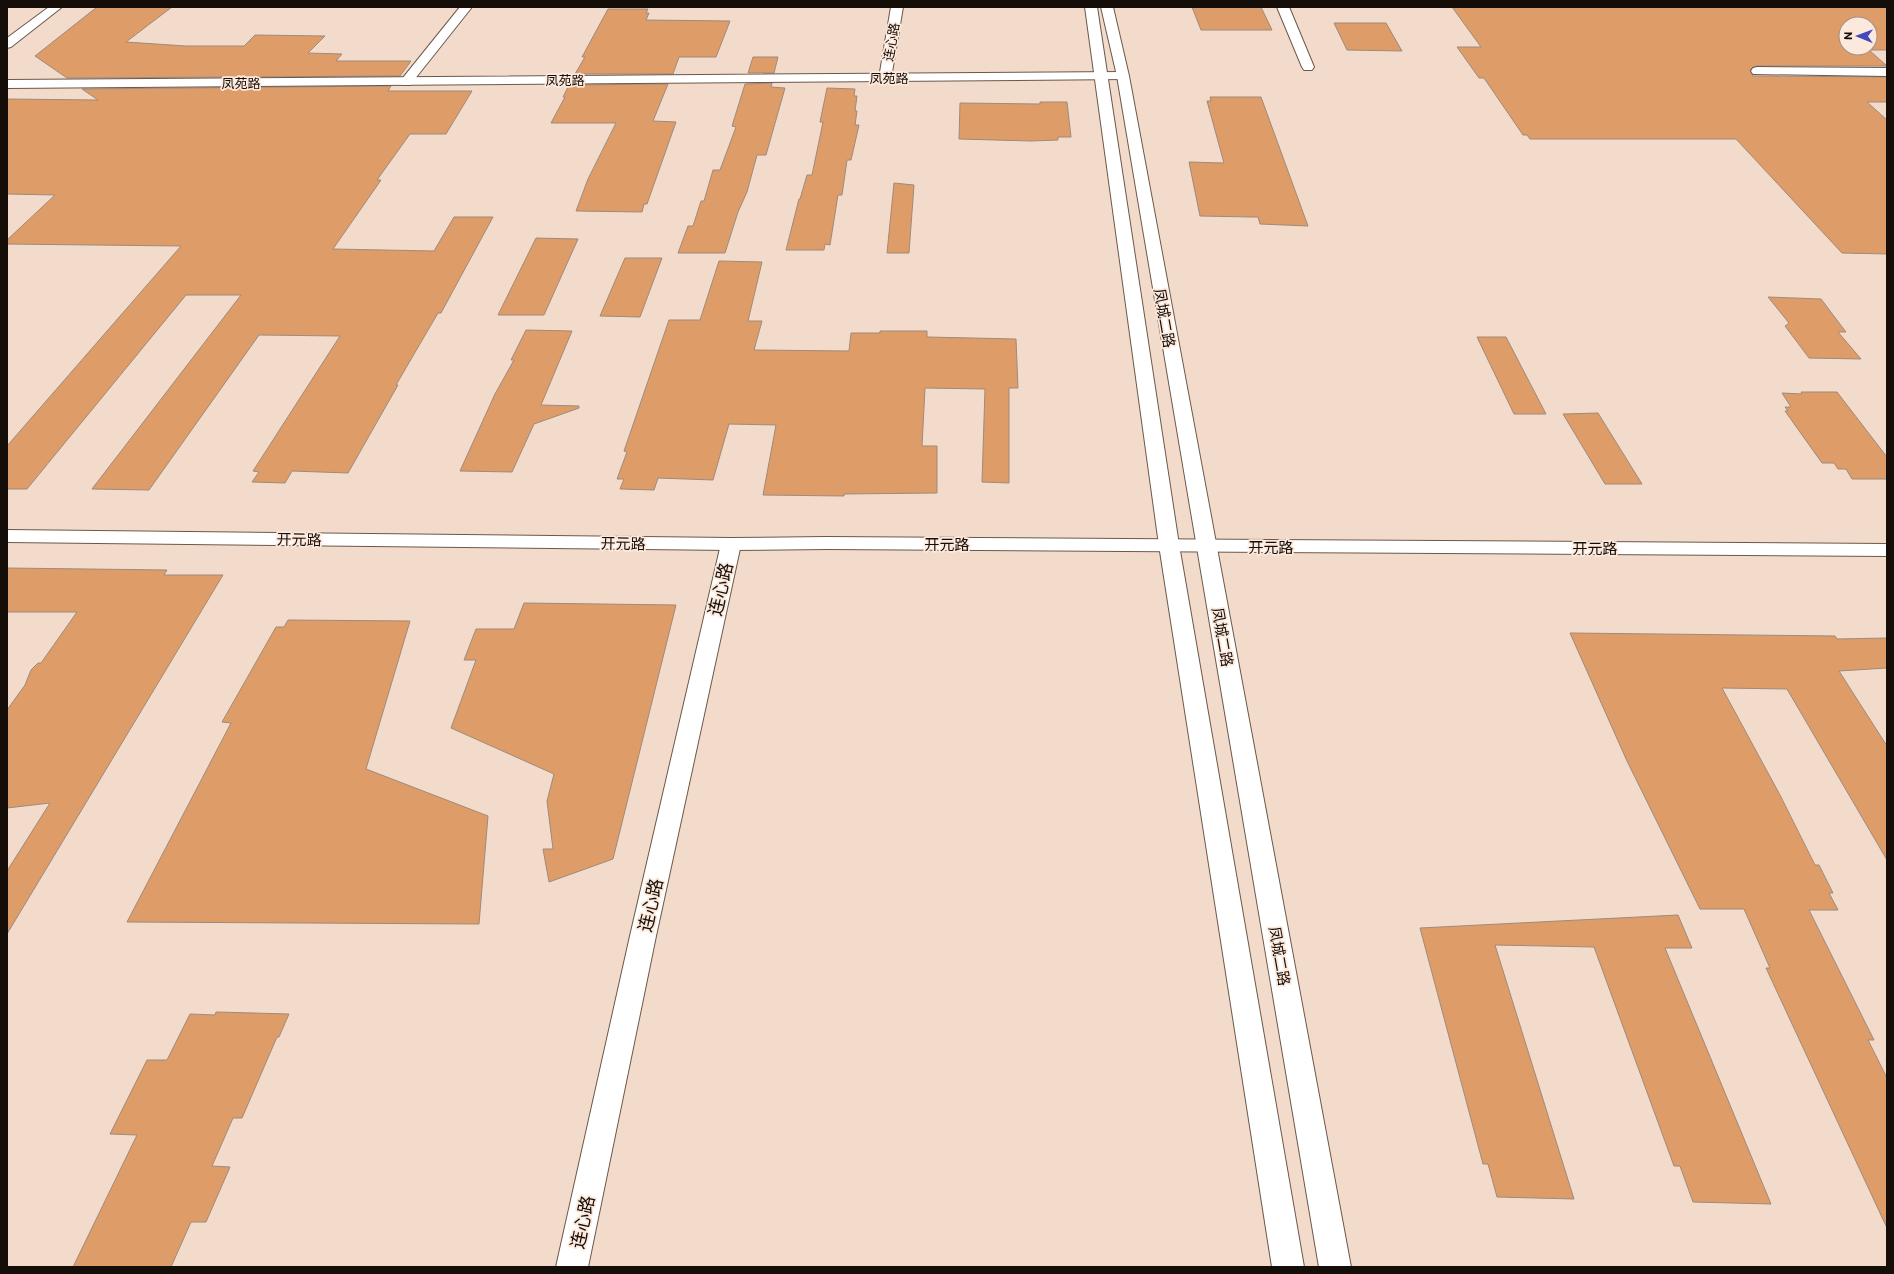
<svg xmlns="http://www.w3.org/2000/svg" width="1894" height="1274" viewBox="0 0 1894 1274" font-family="Commissioner,'Noto Sans SC',sans-serif">
  <rect width="100%" height="100%" fill="#f2dbca"/>
  <path fill="#de9c68" stroke="#9f8a7b" fill-rule="evenodd" d="M 97,7 L 172,7 L 126,42 L 186,46 L 244,46 L 255,35 L 325,36 L 308,53 L 342,54 L 336,61 L 411,61 L 400,76 L 67,78 L 35,56 Z
    M 1192,7 L 1261,7 L 1272,30 L 1201,30 Z
    M 1452,7 L 1887,7 L 1887,50 L 1869,50 L 1887,66 L 1757,66 L 1753,67 L 1750,70 L 1753,76 L 1887,77 L 1887,102 L 1867,102 L 1887,120 L 1887,254 L 1842,253 L 1736,139 L 1530,139 L 1527,135 L 1523,135 L 1484,78 L 1479,78 L 1457,47 L 1481,47 ZM 1846,24 L 1870,24 L 1870,48 L 1846,48 Z
    M 608,9 L 648,9 L 646,13 L 649,13 L 646,20 L 730,21 L 716,57 L 679,57 L 673,74 L 575,74 L 585,57 L 582,57 Z
    M 1334,23 L 1386,23 L 1402,51 L 1347,50 Z
    M 753,57 L 778,57 L 774,73 L 748,73 Z
    M 772,83 L 771,87 L 785,88 L 766,155 L 757,155 L 747,192 L 738,212 L 725,253 L 678,253 L 688,226 L 693,226 L 701,201 L 704,201 L 713,170 L 720,170 L 736,127 L 732,126 L 745,84 Z
    M 668,84 L 653,121 L 676,122 L 647,204 L 644,204 L 642,212 L 576,211 L 588,179 L 616,123 L 551,123 L 565,97 L 563,97 L 569,85 Z
    M 391,86 L 388,91 L 472,91 L 446,134 L 410,134 L 377,180 L 381,180 L 333,249 L 434,251 L 454,217 L 493,217 L 441,313 L 438,313 L 396,385 L 398,385 L 348,473 L 292,471 L 285,483 L 252,482 L 259,472 L 253,471 L 340,336 L 259,335 L 149,490 L 92,489 L 241,295 L 186,295 L 27,489 L 7,489 L 7,446 L 181,246 L 7,244 L 7,240 L 55,195 L 7,194 L 7,99 L 98,100 L 82,89 Z
    M 827,88 L 855,89 L 854,96 L 857,96 L 855,111 L 857,111 L 855,125 L 859,125 L 851,160 L 847,160 L 842,195 L 838,195 L 830,245 L 825,244 L 824,250 L 786,250 L 799,199 L 800,199 L 807,175 L 812,175 L 823,122 L 820,122 Z
    M 1210,97 L 1261,97 L 1308,226 L 1260,224 L 1258,217 L 1250,217 L 1200,216 L 1189,162 L 1224,163 L 1207,101 L 1211,101 Z
    M 1040,102 L 1067,102 L 1071,137 L 1058,137 L 1058,140 L 1031,141 L 959,139 L 960,103 L 1040,104 Z
    M 894,183 L 914,185 L 909,253 L 887,253 Z
    M 536,238 L 578,239 L 544,315 L 498,315 Z
    M 625,258 L 662,258 L 640,317 L 600,316 Z
    M 719,261 L 762,262 L 748,321 L 762,321 L 754,350 L 849,351 L 851,333 L 880,333 L 880,331 L 927,331 L 927,337 L 1016,339 L 1018,388 L 1009,388 L 1009,483 L 982,482 L 985,389 L 925,388 L 922,446 L 937,446 L 937,493 L 844,494 L 844,496 L 763,495 L 776,425 L 729,424 L 713,480 L 658,478 L 654,490 L 620,489 L 624,479 L 617,479 L 627,452 L 624,451 L 669,320 L 700,320 Z
    M 1768,297 L 1821,299 L 1846,332 L 1838,332 L 1861,359 L 1809,358 L 1785,326 L 1789,323 Z
    M 526,330 L 572,331 L 541,405 L 579,406 L 579,408 L 534,424 L 512,472 L 460,471 L 495,394 L 514,360 L 511,360 Z
    M 1477,337 L 1506,337 L 1546,414 L 1514,414 Z
    M 1801,392 L 1837,392 L 1887,457 L 1887,479 L 1852,479 L 1846,469 L 1838,469 L 1834,463 L 1822,463 L 1785,411 L 1788,411 L 1785,407 L 1791,407 L 1782,393 L 1802,394 Z
    M 1598,413 L 1642,484 L 1605,484 L 1563,414 Z
    M 7,568 L 167,570 L 164,575 L 223,575 L 7,934 L 7,871 L 50,803 L 7,808 L 7,710 L 25,685 L 31,670 L 38,663 L 41,663 L 77,612 L 7,612 Z
    M 524,603 L 676,605 L 613,859 L 549,882 L 543,849 L 553,849 L 547,801 L 554,774 L 451,728 L 476,660 L 464,660 L 476,629 L 514,629 Z
    M 288,620 L 410,621 L 366,769 L 488,816 L 479,924 L 127,922 L 231,723 L 222,722 L 276,627 L 284,627 Z
    M 1570,633 L 1835,636 L 1837,639 L 1887,638 L 1887,668 L 1839,671 L 1887,746 L 1887,860 L 1787,689 L 1722,688 L 1780,795 L 1815,865 L 1819,865 L 1833,893 L 1829,893 L 1838,910 L 1809,910 L 1874,1040 L 1868,1040 L 1887,1078 L 1887,1228 L 1766,968 L 1770,968 L 1744,909 L 1700,909 L 1627,761 Z
    M 1678,915 L 1692,948 L 1665,948 L 1771,1204 L 1693,1202 L 1680,1166 L 1674,1166 L 1594,947 L 1495,945 L 1574,1199 L 1497,1197 L 1488,1164 L 1483,1164 L 1420,928 Z
    M 216,1012 L 289,1014 L 279,1037 L 277,1037 L 242,1118 L 233,1118 L 212,1166 L 230,1167 L 206,1222 L 191,1222 L 171,1267 L 73,1267 L 137,1135 L 110,1134 L 147,1060 L 167,1060 L 190,1014 L 215,1015 Z"/>
  <g fill="none" stroke-linecap="round" stroke-linejoin="round">
    <defs>
      <path id="minor" d="M 460,7 L 472,7 L 410,85 L 402,85 L 400,82 L 402,79 Z
        M 891,7 L 903,7 L 891,78 L 889,81 L 881,81 L 879,78 Z
        M 1277,7 L 1289,7 L 1314,67 L 1312,70 L 1304,70 L 1302,67 Z
        M 1757,67 L 1887,68 L 1887,76 L 1753,74 L 1751,71 L 1753,68 Z
        M 731,538 L 738,540 L 741,544 L 656,936 L 588,1267 L 556,1267 L 630,936 L 721,544 L 724,540 Z"/>
      <path id="tertiary" d="M 49,7 L 62,7 L 11,47 L 7,48 L 7,38 Z
        M 1123,72 L 1127,73 L 1129,76 L 1127,79 L 7,88 L 7,80 Z
        M 7,530 L 731,538 L 827,537 L 1887,544 L 1887,556 L 827,549 L 731,550 L 7,542 Z"/>
      <path id="secondary" d="M 1085,7 L 1097,7 L 1179,545 L 1304,1267 L 1272,1267 L 1159,545 Z
        M 1101,7 L 1113,7 L 1129,76 L 1351,1267 L 1319,1267 L 1117,76 Z"/>
    </defs>
    <use href="#minor" stroke="#6c584a" stroke-width="2"/>
    <use href="#tertiary" stroke="#6c584a" stroke-width="2"/>
    <use href="#secondary" stroke="#6c584a" stroke-width="2"/>
    <use href="#minor" fill="#fff" fill-rule="evenodd"/>
    <use href="#tertiary" fill="#fff" fill-rule="evenodd"/>
    <use href="#secondary" fill="#fff" fill-rule="evenodd"/>
  </g>
  <g text-anchor="middle" dominant-baseline="central" stroke-width="3.5" stroke-linejoin="round" paint-order="stroke">
    <g font-size="13" fill="#150d08" stroke="#fce9dc">
      <text transform="translate(891 42) rotate(-80)">连心路</text>
      <text x="889" y="78">凤苑路</text>
      <text x="565" y="80">凤苑路</text>
      <text x="241" y="83">凤苑路</text>
    </g>
    <g font-size="15" fill="#150d08" stroke="#fce9dc">
      <text transform="translate(1165 318) rotate(80)">凤城二路</text>
      <text transform="translate(299 539) rotate(1)">开元路</text>
      <text transform="translate(623 543) rotate(1)">开元路</text>
      <text x="947" y="544">开元路</text>
      <text x="1271" y="547">开元路</text>
      <text x="1595" y="548">开元路</text>
      <text transform="translate(1223 637) rotate(80)">凤城二路</text>
      <text transform="translate(1280 956) rotate(80)">凤城二路</text>
    </g>
    <g font-size="18" fill="#150d08" stroke="#fce9dc">
      <text transform="translate(720 589) rotate(-77)">连心路</text>
      <text transform="translate(650 905) rotate(-77)">连心路</text>
      <text transform="translate(582 1222) rotate(-78)">连心路</text>
    </g>
  </g>
  <rect width="1894" height="1274" fill="none" stroke="#150d08" stroke-width="16"/>
  <g transform="translate(1858 36) rotate(271)"><circle r="19" fill="#fce9dc" stroke="#a09187"/>
  <path d="M0-3L7 15L0 10L-7 15Z" fill="#4548bd"/>
  <text y="-6" font-size="11" font-weight="bold" text-anchor="middle" fill="#150d08">N</text>
  </g>
</svg>
